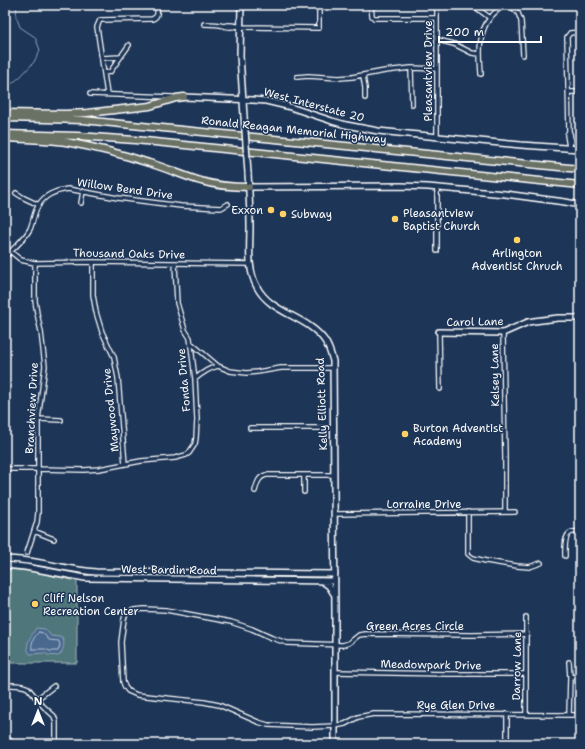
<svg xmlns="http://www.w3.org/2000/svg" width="585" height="749" viewBox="0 0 585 749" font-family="'Shantell Sans',sans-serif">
  <rect width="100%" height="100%" fill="#1d3557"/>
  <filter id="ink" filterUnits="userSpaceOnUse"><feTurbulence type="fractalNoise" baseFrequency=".025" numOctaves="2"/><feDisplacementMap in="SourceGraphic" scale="8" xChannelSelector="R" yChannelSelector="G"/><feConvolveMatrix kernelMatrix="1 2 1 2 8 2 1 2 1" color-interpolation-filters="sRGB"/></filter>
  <g filter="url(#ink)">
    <path fill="#50767a" stroke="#a8babc" d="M 5,569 L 29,571 L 77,581 L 77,663 L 5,663 Z"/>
    <path fill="#48688e" stroke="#91a4bb" d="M 36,628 L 45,629 L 51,636 L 60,637 L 63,639 C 65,645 63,650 60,655 L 58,656 L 48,655 L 45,653 L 30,654 C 23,645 32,635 36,628 Z"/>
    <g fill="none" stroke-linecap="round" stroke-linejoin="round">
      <path stroke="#b6c3d2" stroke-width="1" d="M 39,632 L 43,633 L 49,640 L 59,641 L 60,646 L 58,651 L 50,651 L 45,649 L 32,649 C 31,643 34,636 39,632 Z"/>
      <path stroke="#91a4bb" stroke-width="1" d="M 5,89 L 20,77 L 34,62 L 40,50 L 35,37 L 20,27 L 16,16 L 17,5"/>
      <defs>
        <path id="street" d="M 371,5 L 372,16 L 374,18 L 437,18
          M 473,5 L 490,18
          M 510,5 L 518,13 L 521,21 L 523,55
          M 204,24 C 210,24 218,24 224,26 C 229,27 231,28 237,26
          M 224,26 C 230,23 235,26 241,27 L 319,28 L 319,5
          M 438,40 L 454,44 L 472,53 L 480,54
          M 102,58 L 120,57
          M 411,68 L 412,104
          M 104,73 L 110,72 L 129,45
          M 481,74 C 480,56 477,34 490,18 C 493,13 499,9 504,5
          M 363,76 L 365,88 L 365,98
          M 297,77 L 308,76 L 339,78 L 352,77 L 385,71 L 411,68 L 437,69
          M 568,92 L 580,92
          M 90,94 L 173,97
          M 107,94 L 97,27 L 100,20 L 152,19 C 159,17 157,11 157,5
          M 437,137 L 437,5
          M 569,147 L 567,135 L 569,131
          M 569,149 C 571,142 572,137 569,131 L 567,37 L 570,33 L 580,32
          M 16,193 L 24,198 L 39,205
          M 81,203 L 83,191
          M 437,251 L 437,188
          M 11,252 L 21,260 L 25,261 L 35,263 L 93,262 L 250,264
          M 5,257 C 14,248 24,240 30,229 C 33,222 34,214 37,208 C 43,195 55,191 68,189 L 118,198 L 181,206 L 221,208 L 228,204
          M 93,262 L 93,295 L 96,312 L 102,332 L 114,357 L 118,378 L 125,464
          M 439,333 L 440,389
          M 503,333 L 505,458 L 505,512
          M 191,343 L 218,366 L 230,371 L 238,372 L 247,373 L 257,372 L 281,368 L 333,368
          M 195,379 C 202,373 209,368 218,366
          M 38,419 L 61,420
          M 250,428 L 333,428
          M 5,469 L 39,469 L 84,470 L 99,469 L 141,461 L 175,458 L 186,455 L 189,453 L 195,444 L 196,438 L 197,420 L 195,379 L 190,338 L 185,330 L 177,303 L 175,264
          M 255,491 C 257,484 258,477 266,475 L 334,475
          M 304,492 L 304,476
          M 468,512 L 468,554 L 473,558 L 486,561 L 517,566 L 529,567 L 541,563
          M 334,514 L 515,512
          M 34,531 L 54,539
          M 27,553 L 37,522 L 38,513 L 38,419 L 45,366 L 41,332 L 37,313 L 35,301 L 35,263
          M 565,556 C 565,551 564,536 570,533 C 572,531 577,532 580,532
          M 527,634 L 472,635 L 366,634 L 359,635 L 349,643 L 343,645 L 287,643 L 272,638 L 252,629 L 231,622 L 166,610 L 144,609 L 134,610 L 126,613 L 124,619 L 121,642 L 123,682 L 125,687 L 128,691 L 137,695 L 204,702 L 219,705 L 233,711 L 258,722 L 268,725 L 312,727 L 335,726 L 345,724 L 358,717 L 374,714 L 580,715
          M 335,672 L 449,674 L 526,674
          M 570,677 L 580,676
          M 5,685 C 13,685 22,684 28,688 L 43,706 L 54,716 L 56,722 L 56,744
          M 37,699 L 54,686
          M 507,714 L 507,744
          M 526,714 L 526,617
          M 569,715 L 570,677 L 569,662
          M 5,739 L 10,740"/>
        <path id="secondary" d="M 241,5 L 240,56 L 244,116
          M 184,97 L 253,100 L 266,101 L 287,106 L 332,121 L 346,125 L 378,131 L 521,145 L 580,149
          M 248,173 C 249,191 250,209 250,227 C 250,247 247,269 257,287 C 271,314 308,316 325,341 C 329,347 331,354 333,361 L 335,613 L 335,744
          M 249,187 L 401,186 L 428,187 L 505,194 L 565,202 L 580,205
          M 439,332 L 503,333 L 528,322 L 534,321 L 558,318 L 580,318
          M 5,559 C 36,559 65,570 96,572 L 335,574
          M 5,565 L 25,567 L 85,578 L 335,581
          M 322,581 L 329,586 L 334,594"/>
        <path id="highway" d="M 5,113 L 65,114 L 87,113 L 150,106 L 176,98 L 184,97
          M 5,118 L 83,120 L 122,124 L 580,169
          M 5,134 L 78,136 L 135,140 L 580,185
          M 5,138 C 25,139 46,139 66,142 C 94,147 122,154 149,163 C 167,168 183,176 201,181 C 217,186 233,187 249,187"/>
      </defs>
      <use href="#street" stroke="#fff" stroke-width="6"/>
      <use href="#secondary" stroke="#fff" stroke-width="8"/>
      <use href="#highway" stroke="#fff" stroke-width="9"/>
      <use href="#street" stroke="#1d3557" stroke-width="3.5"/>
      <use href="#secondary" stroke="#1d3557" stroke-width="5"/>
      <use href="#highway" stroke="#6b7165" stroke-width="6"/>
      <defs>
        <path id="secondary-bridge" d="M 244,116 L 248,173"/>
      </defs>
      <use href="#secondary-bridge" stroke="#fff" stroke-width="8" stroke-linecap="butt"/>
      <use href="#secondary-bridge" stroke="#1d3557" stroke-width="5"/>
    </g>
  </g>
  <g fill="#ffd166" stroke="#1d3557" stroke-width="1.5">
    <circle cx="271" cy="210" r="4"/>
    <circle cx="283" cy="214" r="4"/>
    <circle cx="395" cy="219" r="4"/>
    <circle cx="517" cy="240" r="4"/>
    <circle cx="405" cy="434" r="4"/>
    <circle cx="35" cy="604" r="4"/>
  </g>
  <g text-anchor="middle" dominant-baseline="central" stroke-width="3" stroke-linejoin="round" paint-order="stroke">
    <g font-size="11" fill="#fff" stroke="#1d3557">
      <text transform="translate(428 71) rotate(-90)">Pleasantview Drive</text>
      <text transform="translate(314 105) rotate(15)">West Interstate 20</text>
      <text transform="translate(294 130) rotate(6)">Ronald Reagan Memorial Highway</text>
      <text transform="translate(125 189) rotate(8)">Willow Bend Drive</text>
      <text transform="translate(129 254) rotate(1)">Thousand Oaks Drive</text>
      <text transform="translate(475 322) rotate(-1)">Carol Lane</text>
      <text transform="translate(495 375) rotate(-91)">Kelsey Lane</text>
      <text transform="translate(184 380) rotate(-95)">Fonda Drive</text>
      <text transform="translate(322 404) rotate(-92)">Kelly Elliott Road</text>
      <text transform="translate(32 408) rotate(-87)">Branchview Drive</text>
      <text transform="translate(111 410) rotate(-96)">Maywood Drive</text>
      <text x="424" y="504">Lorraine Drive</text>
      <text transform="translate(169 570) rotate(1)">West Bardin Road</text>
      <text x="415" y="626">Green Acres Circle</text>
      <text transform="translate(431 665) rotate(1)">Meadowpark Drive</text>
      <text transform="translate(517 666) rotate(-89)">Darrow Lane</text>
      <text x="456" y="705">Rye Glen Drive</text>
    </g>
    <g font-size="11" fill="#fff" stroke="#1d3557" text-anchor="start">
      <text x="263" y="210" text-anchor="end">Exxon</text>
      <text x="403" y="213">Pleasantview<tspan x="403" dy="13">Baptist Church</tspan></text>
      <text x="291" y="214">Subway</text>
      <text x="517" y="253" text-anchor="middle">Arlington<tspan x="517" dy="13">Adventist Chruch</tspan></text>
      <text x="413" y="428">Burton Adventist<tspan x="413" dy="13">Academy</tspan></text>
      <text x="43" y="598">Cliff Nelson<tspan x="43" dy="13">Recreation Center</tspan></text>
    </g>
  </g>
  <rect width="585" height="749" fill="none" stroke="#1d3557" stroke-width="20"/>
  <rect x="10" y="10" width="565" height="729" fill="none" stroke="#fff" stroke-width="1.5" filter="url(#ink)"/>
  <g transform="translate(38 711)" stroke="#1d3557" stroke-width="3" paint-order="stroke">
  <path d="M0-3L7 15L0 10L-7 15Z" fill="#ffffff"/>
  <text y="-6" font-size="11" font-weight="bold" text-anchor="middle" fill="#ffffff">N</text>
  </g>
  <path d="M439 36v6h102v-6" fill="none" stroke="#ffffff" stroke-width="2"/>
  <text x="445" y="36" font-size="12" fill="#ffffff" stroke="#1d3557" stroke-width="3" paint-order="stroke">200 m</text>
</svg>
